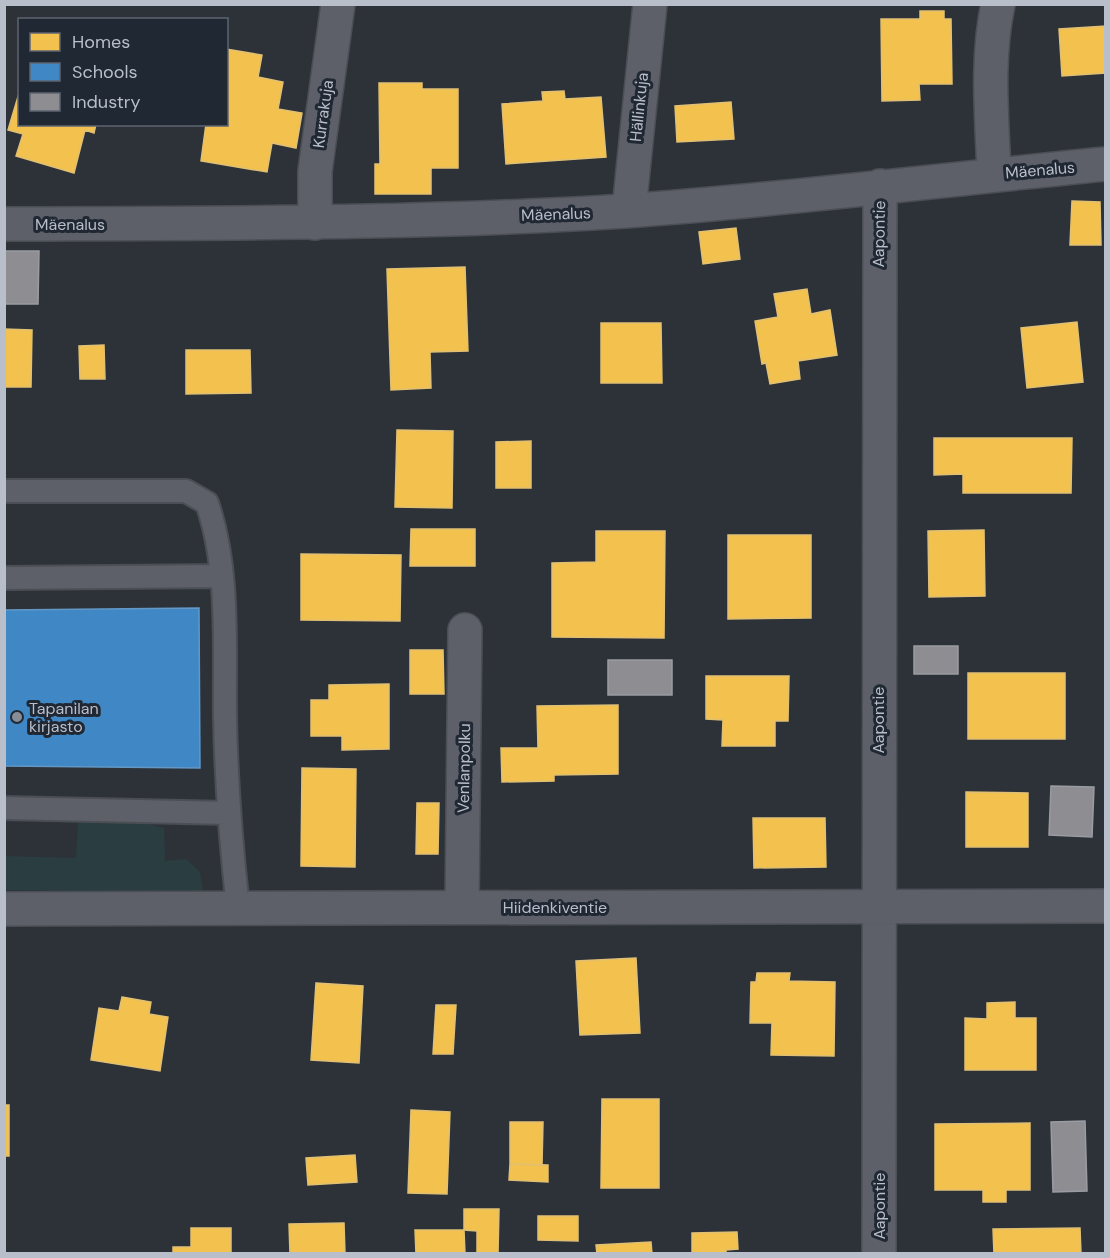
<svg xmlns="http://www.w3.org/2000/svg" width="1110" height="1258" viewBox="0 0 1110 1258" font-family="'DM Sans',sans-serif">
  <rect width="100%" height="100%" fill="#2d3239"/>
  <path fill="#2a3d40" d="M 96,820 L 135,821 L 164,828 L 165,861 L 186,859 L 200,872 L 203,893 L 5,890 L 5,856 L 76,858 L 78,822 Z"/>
  <path fill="#f2c14e" stroke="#e1c073" stroke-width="1.5" d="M 920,11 L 944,11 L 944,19 L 951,19 L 952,84 L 919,84 L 920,100 L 882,101 L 881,19 L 920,19 Z
    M 1106,26 L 1106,73 L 1062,76 L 1059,29 Z
    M 226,49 L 262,55 L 258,77 L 283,82 L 278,109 L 302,113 L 296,148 L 272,143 L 267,172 L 201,161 L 206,124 L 226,124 Z
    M 379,83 L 422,83 L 422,89 L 458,89 L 458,168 L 431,168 L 431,194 L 375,194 L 375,164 L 380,164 Z
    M 20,90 L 20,124 L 96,124 L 94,133 L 85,130 L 74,173 L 16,156 L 23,134 L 8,130 Z
    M 564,91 L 565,99 L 601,97 L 606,157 L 506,164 L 502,104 L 543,101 L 542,92 Z
    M 731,102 L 734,139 L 677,142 L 675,106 Z
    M 1072,201 L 1100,202 L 1101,245 L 1070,245 Z
    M 736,228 L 740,259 L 703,264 L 699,232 Z
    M 465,267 L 468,351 L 430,352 L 431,388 L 391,390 L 387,269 Z
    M 807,289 L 811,314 L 830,310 L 837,355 L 798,361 L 800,379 L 770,384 L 766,363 L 762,364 L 755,321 L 778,317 L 774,294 Z
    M 1077,322 L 1083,382 L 1027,388 L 1021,328 Z
    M 601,323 L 661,323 L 662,383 L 601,383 Z
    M 4,329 L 32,330 L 31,387 L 4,387 Z
    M 104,345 L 105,379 L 80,379 L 79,346 Z
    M 186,350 L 250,350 L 251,393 L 186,394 Z
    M 397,430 L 453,431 L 452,508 L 395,507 Z
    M 934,438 L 1072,438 L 1071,493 L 963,493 L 963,474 L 934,475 Z
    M 531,441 L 531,488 L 496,488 L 496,442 Z
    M 411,529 L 475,529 L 475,566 L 410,566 Z
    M 984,530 L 985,596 L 929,597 L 928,531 Z
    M 596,531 L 665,531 L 664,638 L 552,637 L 552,563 L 596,562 Z
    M 728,535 L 811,535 L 811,618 L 728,619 Z
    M 301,554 L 401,555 L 400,621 L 301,620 Z
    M 410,650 L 443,650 L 444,694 L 410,694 Z
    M 968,673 L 1065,673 L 1065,739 L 968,739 Z
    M 706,676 L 789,676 L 788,721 L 775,721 L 775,746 L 722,746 L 723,720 L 706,719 Z
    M 389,684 L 389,749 L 342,750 L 342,736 L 311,736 L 311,700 L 329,700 L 329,685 Z
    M 618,705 L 618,774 L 554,775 L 554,781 L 502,782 L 501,748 L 538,748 L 537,706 Z
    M 302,768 L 356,769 L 355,867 L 301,866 Z
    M 966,792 L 1028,793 L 1028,847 L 966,847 Z
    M 417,803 L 439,803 L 438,854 L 416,854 Z
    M 753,818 L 825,818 L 826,867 L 754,868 Z
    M 636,958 L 640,1033 L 580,1035 L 576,961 Z
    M 757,973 L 790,973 L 789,981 L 835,982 L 834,1056 L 771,1055 L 772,1023 L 750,1023 L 751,982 L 756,982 Z
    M 316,983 L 363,986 L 359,1063 L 311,1060 Z
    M 122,997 L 151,1002 L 149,1014 L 168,1017 L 160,1071 L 91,1060 L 99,1008 L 119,1011 Z
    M 1015,1002 L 1015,1018 L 1036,1018 L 1036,1070 L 965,1070 L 965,1018 L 987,1019 L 987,1003 Z
    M 436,1005 L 456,1005 L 453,1054 L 433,1054 Z
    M 602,1099 L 659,1099 L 659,1188 L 601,1188 Z
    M 4,1105 L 9,1105 L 9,1156 L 4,1156 Z
    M 411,1110 L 450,1112 L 447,1194 L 408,1193 Z
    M 510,1122 L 543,1122 L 542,1165 L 510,1164 Z
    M 1030,1123 L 1030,1190 L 1006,1190 L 1006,1202 L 983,1202 L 983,1190 L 935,1190 L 935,1124 Z
    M 355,1155 L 357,1182 L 308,1185 L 306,1158 Z
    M 510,1164 L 548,1165 L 548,1182 L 509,1180 Z
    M 464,1209 L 499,1209 L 498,1254 L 477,1254 L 477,1231 L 464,1230 Z
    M 538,1216 L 578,1216 L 578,1241 L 538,1240 Z
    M 344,1223 L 345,1254 L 290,1254 L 289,1224 Z
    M 191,1228 L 231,1228 L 231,1254 L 173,1254 L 173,1247 L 191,1247 Z
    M 1080,1228 L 1081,1254 L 994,1254 L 993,1229 Z
    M 415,1230 L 464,1230 L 465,1254 L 416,1254 Z
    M 737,1232 L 738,1249 L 726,1250 L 726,1254 L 692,1254 L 692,1233 Z
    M 651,1242 L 652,1254 L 597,1254 L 596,1245 Z"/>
  <path fill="#3f88c5" stroke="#6398c6" stroke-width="1.5" d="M 199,608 L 200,768 L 4,766 L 4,610 Z"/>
  <path fill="#8d8d92" stroke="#9a9ca3" stroke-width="1.5" d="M 4,251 L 39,251 L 38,304 L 4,304 Z
    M 914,646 L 958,646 L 958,674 L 914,674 Z
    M 608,660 L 672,660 L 672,695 L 608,695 Z
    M 1051,786 L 1094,787 L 1092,837 L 1049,835 Z
    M 1085,1121 L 1087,1191 L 1053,1192 L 1051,1122 Z"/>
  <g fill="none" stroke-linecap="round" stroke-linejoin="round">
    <defs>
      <path id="lane" d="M 4,491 L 186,491 L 207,503 C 230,570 224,646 225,716 C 226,781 231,844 238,908
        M 4,578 L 222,576
        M 4,808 L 228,813"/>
      <path id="street" d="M 994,174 C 992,117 986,61 998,4
        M 629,210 L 650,4
        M 315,223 L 315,171 L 338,4
        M 4,224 C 212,223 419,224 625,211 C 786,200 946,179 1106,164
        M 462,906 L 465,630
        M 4,909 L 1106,906
        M 879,1254 L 880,186"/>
    </defs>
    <use href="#lane" stroke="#4b4e54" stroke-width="26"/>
    <use href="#street" stroke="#4b4e54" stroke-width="36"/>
    <use href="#lane" stroke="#5d6068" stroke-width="22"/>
    <use href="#street" stroke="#5d6068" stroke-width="33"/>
  </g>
  <circle fill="#878d97" stroke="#202834" stroke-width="2" cx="17" cy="717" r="6"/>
  <g text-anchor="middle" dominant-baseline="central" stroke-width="6" stroke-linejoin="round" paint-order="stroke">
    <g font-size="16" fill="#b8beca" stroke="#202834">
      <text transform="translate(639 107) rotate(-84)">Hällinkuja</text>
      <text transform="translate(323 114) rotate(-82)">Kurrakuja</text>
      <text transform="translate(1040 170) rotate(-5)">Mäenalus</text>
      <text transform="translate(556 214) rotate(-2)">Mäenalus</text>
      <text x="70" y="224">Mäenalus</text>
      <text transform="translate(879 234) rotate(-89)">Aapontie</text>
      <text transform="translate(878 720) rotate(-90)">Aapontie</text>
      <text transform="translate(464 768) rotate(-89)">Venlanpolku</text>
      <text x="555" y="907">Hiidenkiventie</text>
      <text transform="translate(879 1206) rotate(-90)">Aapontie</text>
    </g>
    <g font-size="16" fill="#b8beca" stroke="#202834" text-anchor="start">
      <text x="29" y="708">Tapanilan<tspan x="29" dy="18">kirjasto</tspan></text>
    </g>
  </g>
  <rect width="1110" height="1258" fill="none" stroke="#b8beca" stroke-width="12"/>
  <rect x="18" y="18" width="210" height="108" fill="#202834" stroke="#5d6470" stroke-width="1.5"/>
  <rect x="30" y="33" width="30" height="18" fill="#f2c14e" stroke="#5d6470" stroke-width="1.5"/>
  <text x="72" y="48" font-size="18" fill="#b8beca">Homes</text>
  <rect x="30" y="63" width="30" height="18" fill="#3f88c5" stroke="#5d6470" stroke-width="1.5"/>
  <text x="72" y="78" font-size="18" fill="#b8beca">Schools</text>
  <rect x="30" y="93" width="30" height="18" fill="#8d8d92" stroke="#5d6470" stroke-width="1.5"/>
  <text x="72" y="108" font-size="18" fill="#b8beca">Industry</text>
</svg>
